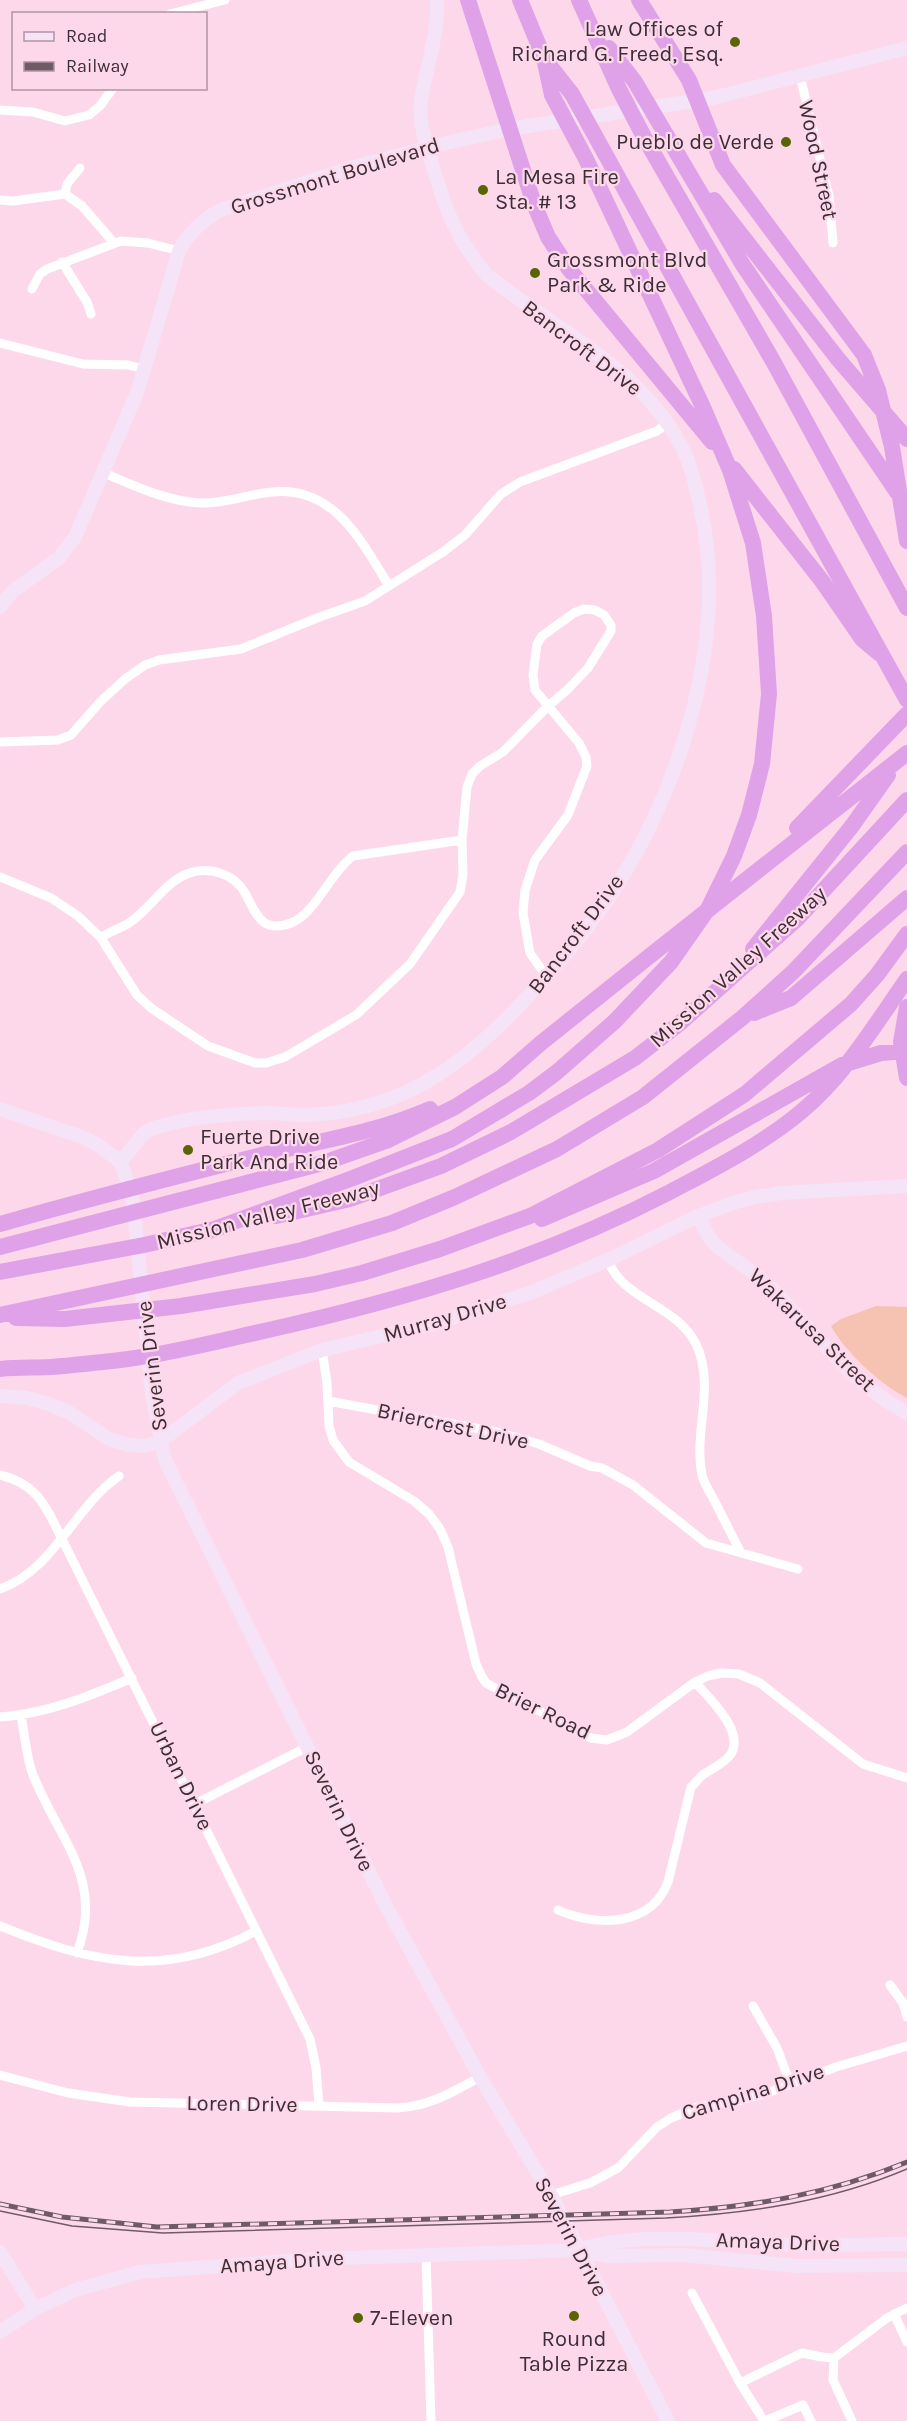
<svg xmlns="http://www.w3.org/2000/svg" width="907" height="2421" viewBox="0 0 907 2421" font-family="Karla,sans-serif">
  <rect width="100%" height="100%" fill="#fdd8ea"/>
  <path fill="#f6c2b1" d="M 876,1306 L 907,1307 L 907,1398 C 881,1385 845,1352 831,1326 L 841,1319 Z"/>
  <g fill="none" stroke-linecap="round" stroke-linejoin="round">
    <path stroke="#fff" stroke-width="9" d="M 170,14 L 225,0
      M 800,76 L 829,196 L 833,243
      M 0,110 L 33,112 L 65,121 L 89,115 L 100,106 L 113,88
      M 65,194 L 67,184 L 80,168
      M 0,200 L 13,201 L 65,194 L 82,206 L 114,243
      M 62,262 L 87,302 L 91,314
      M 32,289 L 40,274 L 47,269 L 121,241 L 148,243 L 179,251
      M 0,343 L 83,364 L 128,365 L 144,369
      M 104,473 C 135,486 166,501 200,503 C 225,504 248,494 272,492 C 334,485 362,542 389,586
      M 0,742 L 58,740 L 71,735 L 101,701 L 125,679 L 145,665 L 159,660 L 241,649 L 317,618 L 365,601 L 443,552 L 465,535 L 501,494 L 520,482 L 657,431 L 668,423
      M 0,877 L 51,898 L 78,916 L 101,938 L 137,995 L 151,1008 L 208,1046 L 255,1063 L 266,1063 L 285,1057 L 356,1015 L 410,964 L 460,892 L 463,875 L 462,840 L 467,787 L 472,774 L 480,766 L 503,752 L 547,707 L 567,690 L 588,668 L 611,631 L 611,625 L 604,615 L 595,610 L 584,609 L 574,613 L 542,636 L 537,644 L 533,675 L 535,690 L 579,743 L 586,757 L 587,766 L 568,815 L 535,860 L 525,890 L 523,913 L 530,953 L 546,976
      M 101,938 C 110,931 120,929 129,923 C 151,909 167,878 193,872 C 212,867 235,875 245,893 C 256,913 261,934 291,923 C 316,913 330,873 353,856 L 462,840
      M 608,1260 C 622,1300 677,1305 696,1344 C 716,1386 693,1432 702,1475 C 704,1484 710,1492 714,1500 C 723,1518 732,1535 741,1553
      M 322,1350 L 327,1383 L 329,1426 L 333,1440 L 349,1462 L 414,1501 L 429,1514 L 440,1529 L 448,1547 L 476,1664 L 482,1677 L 486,1683 L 591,1738 L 607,1740 L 627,1732 L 695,1682 L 708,1676 L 721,1673 L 739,1674 L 760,1683 L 863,1764 L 907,1778
      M 328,1401 L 497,1432 L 539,1444 L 590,1466 L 602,1468 L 633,1485 L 706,1543 L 798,1569
      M 0,1475 C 38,1484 46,1507 62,1539 L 310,2039 L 316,2068 L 319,2105
      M 0,1589 C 54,1570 74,1507 119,1476
      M 21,1716 C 25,1735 26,1757 33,1775 C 59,1840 105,1879 77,1953
      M 0,1717 C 46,1714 90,1696 132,1678
      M 195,1804 L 307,1747
      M 558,1910 C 596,1927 651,1927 668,1882 L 691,1787 C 696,1783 699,1777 704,1774 C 713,1768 725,1763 731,1754 C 745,1731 709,1698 695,1682
      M 0,1926 C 90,1963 166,1980 256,1931
      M 890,1985 L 903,2003 L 907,2017
      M 753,2006 L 777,2048 L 790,2083
      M 0,2075 L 68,2093 L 130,2102 L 398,2108 C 430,2106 453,2092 480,2077
      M 551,2195 L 590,2183 L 618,2168 L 657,2127 L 671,2118 L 697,2107 L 742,2100 L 770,2092 L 836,2067 L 907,2046
      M 426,2254 L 431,2421
      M 692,2293 L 740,2383 L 802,2353 L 822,2357 L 834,2358 L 887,2318 L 907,2308
      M 894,2314 L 907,2342
      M 834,2358 L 833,2380 L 852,2421
      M 740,2383 L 764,2421
      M 765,2421 L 803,2405 L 811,2421"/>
    <path stroke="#f5e3f8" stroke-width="14" d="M 0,607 L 13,591 L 59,558 L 75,537 L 137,393 L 179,251 C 189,232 202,220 221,210 L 354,167 L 442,144 L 509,129 L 713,98 L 907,48
      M 0,1109 L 82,1137 L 98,1145 L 121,1162
      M 121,1162 C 129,1153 138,1138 147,1131 C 154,1127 165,1125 173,1123 C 203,1116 234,1114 265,1113 C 278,1113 292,1115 305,1115 C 338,1114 372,1107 402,1094 C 453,1072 496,1032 532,992 C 559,963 586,931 608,899 C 682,790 731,631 699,501 C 695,482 690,461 680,444 C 639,366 552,328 487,275 C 456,240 445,207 432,164 C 426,144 418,121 421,100 C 426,66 439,35 437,0
      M 121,1162 L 133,1201 L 152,1394 L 165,1460 L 385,1904 L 480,2077 L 551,2195 L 668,2421
      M 698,1216 C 703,1226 709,1240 718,1247 C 734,1261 753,1270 769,1286 C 813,1329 850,1384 907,1413
      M 0,1396 L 27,1398 L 49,1404 L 70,1413 L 109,1439 L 128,1445 L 145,1446 L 161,1441 L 238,1383 L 322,1350 L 434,1324 L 530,1293 L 608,1260 L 698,1216 L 736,1202 L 755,1197 L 782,1193 L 907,1186
      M 578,2250 C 638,2230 728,2242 792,2245 C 830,2247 869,2244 907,2244
      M 0,2252 L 35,2309
      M 0,2332 L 35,2309 L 75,2290 L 140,2272 L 316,2259 L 578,2250 L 606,2256 L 684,2255 L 796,2266 L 907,2265"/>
    <path stroke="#dfa2e9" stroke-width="16" d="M 468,0 L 534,204 L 548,237 L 569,269 L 712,442
      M 579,0 L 618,87 L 644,137 L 773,361 L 907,608
      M 639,0 L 689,80 L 723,165 L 864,355 L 878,390 L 892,447 L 907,541
      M 609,48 L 635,82 L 743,265 L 897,492
      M 546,61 L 572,94 L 907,700
      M 714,200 L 838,359 L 907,439
      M 734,469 L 822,581 L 862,639 L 880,654
      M 797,828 L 907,714
      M 753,949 L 852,826 L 888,775
      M 907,1007 L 901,1042 L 907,1078
      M 754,1013 L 791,998 L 907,898
      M 276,1216 L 350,1199 L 441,1166 L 511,1132 L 635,1058 L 679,1024 L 797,919 L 907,800
      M 542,1219 L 654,1171 L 842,1065 L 881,1053 L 907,1051
      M 0,1224 C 88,1199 177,1176 266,1154 C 324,1140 374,1133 430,1109
      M 209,1231 L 353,1178 L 452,1139 L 529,1093 L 557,1072 L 614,1022 L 671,962 L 708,909 L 734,856 L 749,815 L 762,764 L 769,694 L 764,616 L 753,543 L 730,470 L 702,405 L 586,159 L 552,95 L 544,58 L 520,0
      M 0,1247 L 323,1163 L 386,1141 L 455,1107 L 502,1077 L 541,1043 L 656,951 L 907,753
      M 0,1272 L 144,1245 L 219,1228
      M 0,1315 L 302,1250 L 392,1223 L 455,1197 L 557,1149 L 643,1097 L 742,1018 L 793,972 L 907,852
      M 16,1318 L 65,1319 L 181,1306 L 315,1284 L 362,1273 L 440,1249 L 530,1216 L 658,1150 L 745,1094 L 851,1004 L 877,975 L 907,934
      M 0,1369 C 17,1367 34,1368 51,1367 C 77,1365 103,1362 128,1359 C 173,1353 219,1341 264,1331 C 407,1299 539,1260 670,1192 C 715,1168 763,1144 802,1111 C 845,1075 874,1026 907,979"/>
    <path stroke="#6f5b65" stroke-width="1.5" d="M 0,2211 L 72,2226 L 163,2233 L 666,2218 C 749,2213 830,2202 907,2169"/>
    <defs>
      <path id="rail" d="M 0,2204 L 62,2217 L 157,2227 L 670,2212 C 752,2207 830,2194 907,2162"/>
    </defs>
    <use href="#rail" stroke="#6f5b65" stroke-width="5"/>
    <use href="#rail" stroke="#fdd8ea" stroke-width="3" stroke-dasharray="9" stroke-linecap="butt"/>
  </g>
  <g fill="#5b6402" stroke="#fdd8ea" stroke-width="2">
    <circle cx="735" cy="42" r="6"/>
    <circle cx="786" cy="142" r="6"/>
    <circle cx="483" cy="190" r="6"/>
    <circle cx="535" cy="273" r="6"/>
    <circle cx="188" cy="1150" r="6"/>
    <circle cx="574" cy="2316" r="6"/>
    <circle cx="358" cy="2318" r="6"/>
  </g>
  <g text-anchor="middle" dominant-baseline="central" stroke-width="4.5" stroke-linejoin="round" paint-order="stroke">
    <g font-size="22" fill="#3c2e35" stroke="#fdd8ea" text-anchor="start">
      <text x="723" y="29" text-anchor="end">Law Offices of<tspan x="723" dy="25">Richard G. Freed, Esq.</tspan></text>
      <text x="774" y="142" text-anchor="end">Pueblo de Verde</text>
      <text x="495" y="177">La Mesa Fire<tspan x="495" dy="25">Sta. # 13</tspan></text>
      <text x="547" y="260">Grossmont Blvd<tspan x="547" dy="25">Park &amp; Ride</tspan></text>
      <text x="200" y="1137">Fuerte Drive<tspan x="200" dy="25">Park And Ride</tspan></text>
      <text x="370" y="2318">7-Eleven</text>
      <text x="574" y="2339" text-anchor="middle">Round<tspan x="574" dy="25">Table Pizza</tspan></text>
    </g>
    <g font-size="22" fill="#3c2e35" stroke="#fdd8ea">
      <text transform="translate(818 160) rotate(78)">Wood Street</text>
      <text transform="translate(335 176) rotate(-17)">Grossmont Boulevard</text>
      <text transform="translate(582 348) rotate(37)">Bancroft Drive</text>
      <text transform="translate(576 934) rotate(-53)">Bancroft Drive</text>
      <text transform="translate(738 967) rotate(-42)">Mission Valley Freeway</text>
      <text transform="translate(268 1215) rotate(-14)">Mission Valley Freeway</text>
      <text transform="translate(445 1318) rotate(-16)">Murray Drive</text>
      <text transform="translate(812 1330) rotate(44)">Wakarusa Street</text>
      <text transform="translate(152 1366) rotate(-97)">Severin Drive</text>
      <text transform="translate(453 1426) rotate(12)">Briercrest Drive</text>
      <text transform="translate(543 1711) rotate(26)">Brier Road</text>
      <text transform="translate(181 1776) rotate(64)">Urban Drive</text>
      <text transform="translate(339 1811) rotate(64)">Severin Drive</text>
      <text transform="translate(753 2092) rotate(-17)">Campina Drive</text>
      <text transform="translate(242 2104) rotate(1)">Loren Drive</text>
      <text transform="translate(571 2237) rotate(62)">Severin Drive</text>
      <text transform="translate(778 2242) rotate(2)">Amaya Drive</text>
      <text transform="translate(282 2262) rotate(-4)">Amaya Drive</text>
    </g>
  </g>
  <rect x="12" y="12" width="195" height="78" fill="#fdd8ea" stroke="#b094a2" stroke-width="1.5"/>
  <rect x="24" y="32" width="30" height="9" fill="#f5e3f8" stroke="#b094a2" stroke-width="1.5"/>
  <text x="66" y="42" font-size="18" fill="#3c2e35">Road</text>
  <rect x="24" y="62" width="30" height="9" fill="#6f5b65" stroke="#b094a2" stroke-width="1.5"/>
  <text x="66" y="72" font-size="18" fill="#3c2e35">Railway</text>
</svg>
